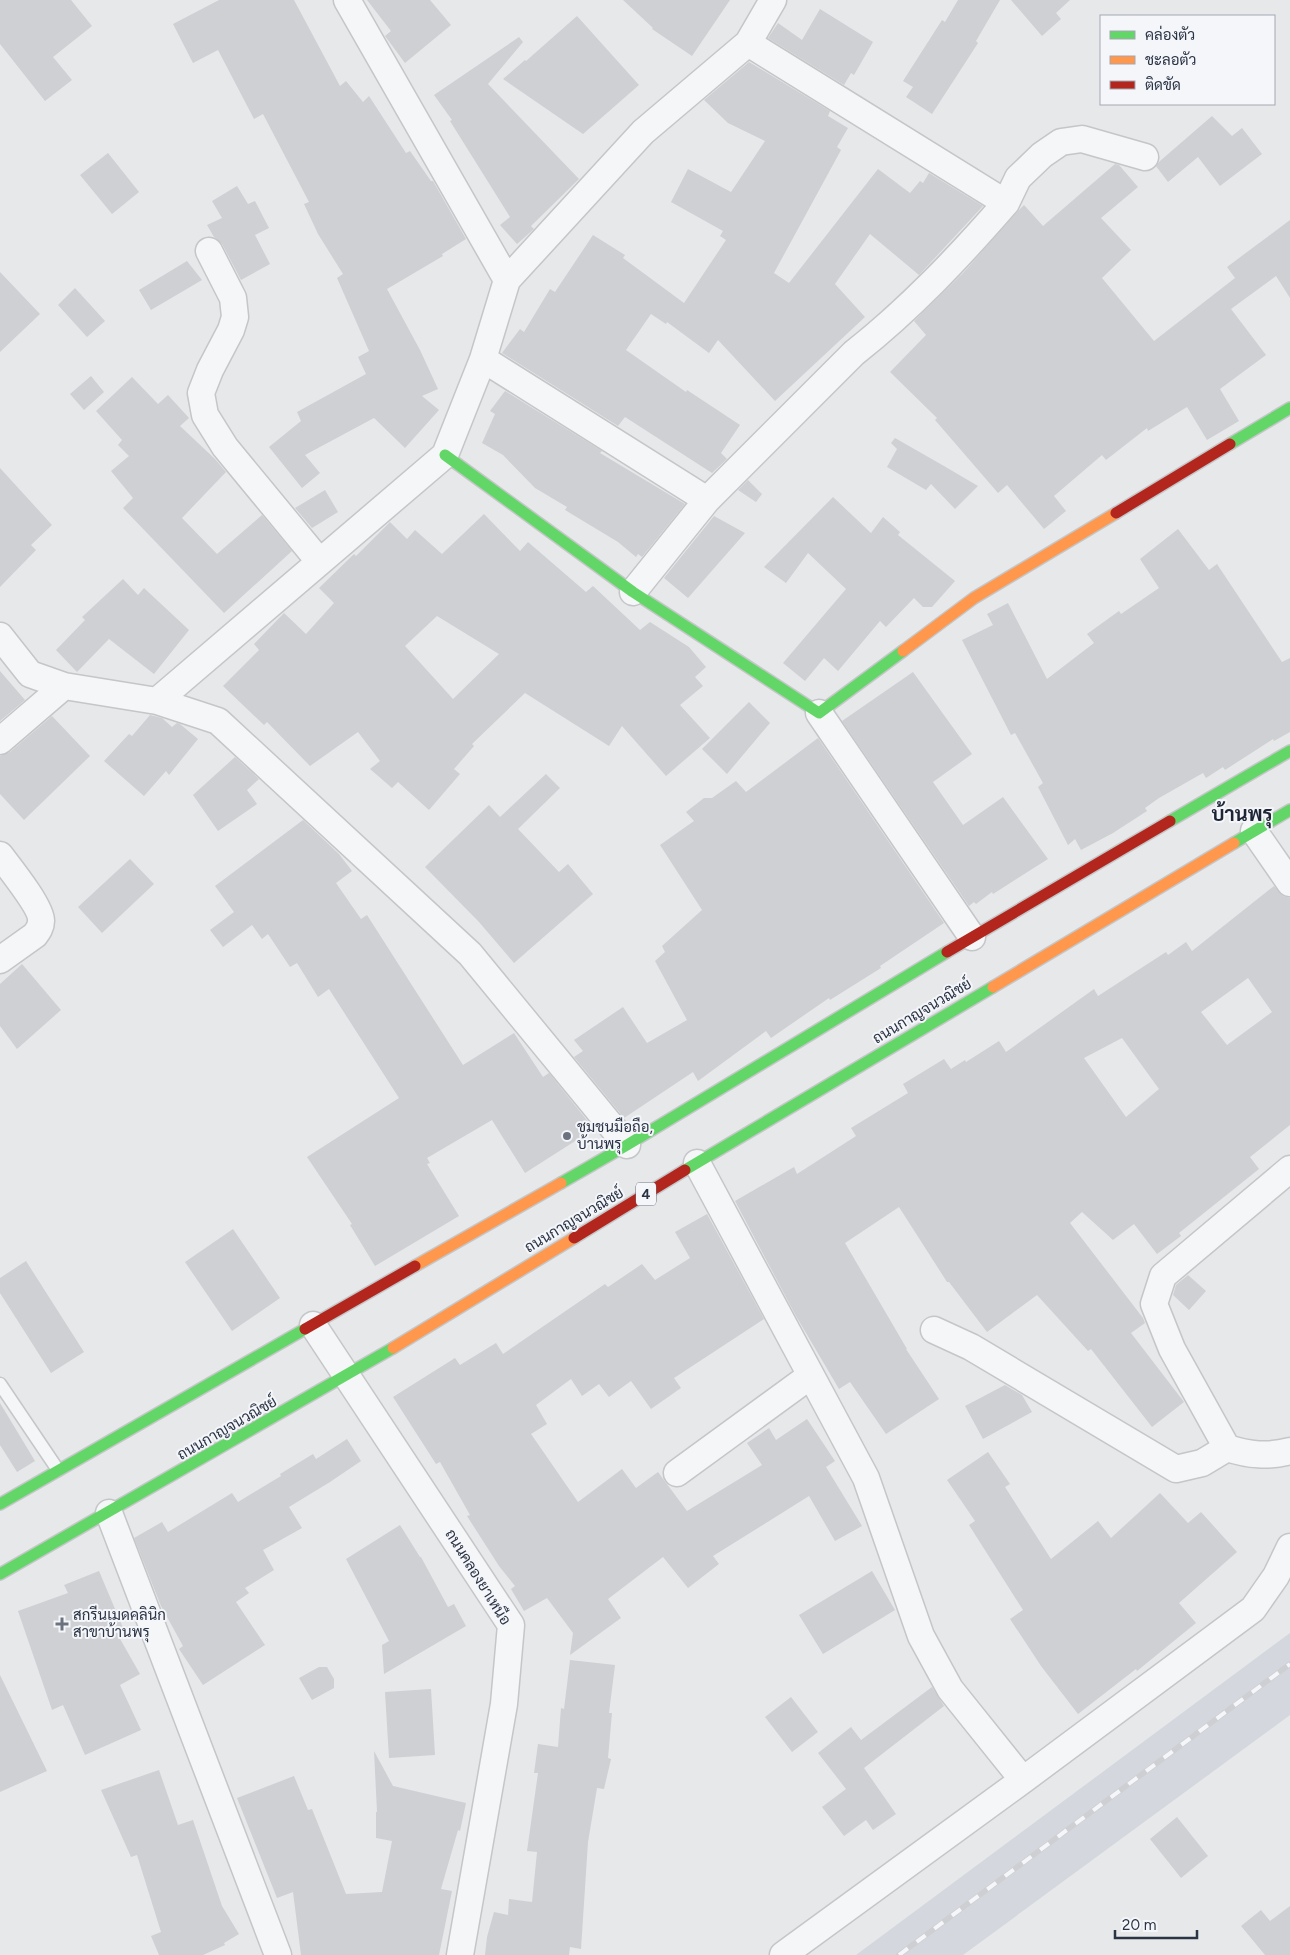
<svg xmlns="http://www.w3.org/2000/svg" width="1290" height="1955" viewBox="0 0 1290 1955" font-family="Figtree,Sarabun,sans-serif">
  <rect width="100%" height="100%" fill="#e6e8ea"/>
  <path fill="#d4d7dd" d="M 1290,1633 L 1290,1715 L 963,1955 L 856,1955 Z"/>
  <path fill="#ced0d3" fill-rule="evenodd" d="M 0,0 L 71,0 L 92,26 L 53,57 L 72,80 L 45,101 L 0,44 Z
    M 219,0 L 294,0 L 340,86 L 346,81 L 363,102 L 369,96 L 406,153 L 410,151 L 431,181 L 433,181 L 466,239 L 442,254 L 443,256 L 387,289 L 420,350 L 438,389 L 422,396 L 439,410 L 405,448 L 374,418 L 305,455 L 320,473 L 302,488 L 269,447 L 301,421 L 297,412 L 366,374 L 358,357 L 369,351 L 337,278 L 343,274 L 318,234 L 304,204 L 309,202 L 263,114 L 254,119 L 218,50 L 193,63 L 173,24 Z
    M 367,0 L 430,0 L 451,25 L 405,63 L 385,36 L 391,31 Z
    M 623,0 L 730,0 L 692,56 L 652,29 L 653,28 Z
    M 958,0 L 1000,0 L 976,41 L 978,43 L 932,114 L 906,97 L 913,87 L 903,81 L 942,20 L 945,22 Z
    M 1011,0 L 1070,0 L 1056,13 L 1061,19 L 1042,36 Z
    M 820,9 L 873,42 L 854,75 L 851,73 L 844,85 L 768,38 L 778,23 L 802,40 Z
    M 577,16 L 639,85 L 583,134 L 503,79 L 525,60 L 526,61 Z
    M 519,37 L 523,42 L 488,84 L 579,179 L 531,226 L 534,229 L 517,244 L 500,225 L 510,217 L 450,121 L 452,120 L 434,95 Z
    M 749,62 L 830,111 L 828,116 L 848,128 L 837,147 L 841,150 L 774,273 L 789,283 L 878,169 L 910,193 L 920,181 L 923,183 L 929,173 L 983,206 L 919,275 L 870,234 L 835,284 L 865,317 L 775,401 L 718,340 L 709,353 L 667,322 L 666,324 L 651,314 L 626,350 L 686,392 L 687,390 L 740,425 L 721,453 L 727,459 L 712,473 L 625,417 L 618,426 L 502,353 L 520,329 L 524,332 L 550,289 L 555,292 L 593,235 L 625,255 L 623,258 L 684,303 L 726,240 L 720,236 L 723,231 L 671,202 L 688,169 L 731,192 L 765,141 L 728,123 L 704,100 Z
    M 1212,116 L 1232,136 L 1242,128 L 1262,154 L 1220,186 L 1198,157 L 1168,182 L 1156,166 L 1160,161 Z
    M 108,153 L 139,192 L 112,214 L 80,175 Z
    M 1115,164 L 1119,165 L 1138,187 L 1101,218 L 1131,250 L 1102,278 L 1154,341 L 1235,278 L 1227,267 L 1290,220 L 1290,298 L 1276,276 L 1231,309 L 1266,355 L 1220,389 L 1239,421 L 1207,440 L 1187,407 L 1148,431 L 1147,428 L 1106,460 L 1102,455 L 1054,496 L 1066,511 L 1044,529 L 1007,485 L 998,493 L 935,420 L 937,418 L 890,372 L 926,335 L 914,321 L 963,273 L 1020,209 L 1024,205 L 1043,226 Z
    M 237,186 L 248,204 L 255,201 L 269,228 L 255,235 L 270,264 L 241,280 L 222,244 L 214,237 L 207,225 L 222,218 L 212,201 Z
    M 187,261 L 202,280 L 151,310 L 139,290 Z
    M 0,272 L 40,314 L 0,352 Z
    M 75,288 L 105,321 L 87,337 L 58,305 Z
    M 91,376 L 104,392 L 84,410 L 70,394 Z
    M 132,377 L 158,404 L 168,395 L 189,418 L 180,426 L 215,459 L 226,472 L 182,518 L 217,554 L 262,515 L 292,551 L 224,613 L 123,508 L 133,498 L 111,471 L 129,456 L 118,445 L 122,440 L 96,411 Z
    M 505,391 L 602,451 L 600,453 L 685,504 L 642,557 L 638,554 L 636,557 L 618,542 L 565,510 L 567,507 L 535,488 L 503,455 L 482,443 L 495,414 L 490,411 Z
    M 895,438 L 944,466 L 978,486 L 955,509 L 931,484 L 926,490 L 887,467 L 897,449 L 891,443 Z
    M 0,468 L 52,525 L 31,545 L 36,550 L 0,587 Z
    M 748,480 L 762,494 L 756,502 L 738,490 Z
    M 325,490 L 338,512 L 312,528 L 295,508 Z
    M 833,497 L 871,533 L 883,517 L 900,532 L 898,535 L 955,581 L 932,607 L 923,607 L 914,598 L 886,627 L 880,621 L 838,671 L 824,658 L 805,681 L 783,663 L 846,589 L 808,553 L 786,583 L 764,567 Z
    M 484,514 L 520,551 L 528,542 L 586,592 L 593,586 L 640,630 L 650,622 L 689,647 L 706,667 L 695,677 L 703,686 L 680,705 L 710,738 L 666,776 L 622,726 L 609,746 L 525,693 L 472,744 L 474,746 L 454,769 L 460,774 L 429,810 L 398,782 L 392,788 L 370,769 L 380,761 L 358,732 L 310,766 L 267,722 L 264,725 L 223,686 L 259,650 L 254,644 L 284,613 L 306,634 L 334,603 L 319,588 L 354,554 L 356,556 L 390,522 L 407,539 L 415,530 L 442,554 ZM 437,616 L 499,654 L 453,699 L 405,646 Z
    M 714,516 L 745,533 L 688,598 L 664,578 Z
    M 1178,529 L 1209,570 L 1217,564 L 1282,662 L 1290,658 L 1290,732 L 1274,741 L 1273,739 L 1225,770 L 1223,767 L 1206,778 L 1203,773 L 1159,798 L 1145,808 L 1147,811 L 1113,833 L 1081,850 L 1075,839 L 1068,845 L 1038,787 L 1043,783 L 1015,733 L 1011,735 L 962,640 L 993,625 L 987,614 L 1008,603 L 1047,679 L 1094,643 L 1087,634 L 1119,611 L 1121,614 L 1159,588 L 1140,559 Z
    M 123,579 L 138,595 L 144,588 L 189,630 L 154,674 L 109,639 L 77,672 L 56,650 L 85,620 L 82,617 Z
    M 0,671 L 25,700 L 0,721 Z
    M 913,672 L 972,754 L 933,782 L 963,825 L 1003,797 L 1048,859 L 993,894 L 992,892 L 976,904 L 974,902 L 969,906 L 842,721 Z
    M 749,702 L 770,723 L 727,774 L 702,749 Z
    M 150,715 L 162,718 L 172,727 L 177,723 L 180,724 L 198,739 L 169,775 L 166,771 L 144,796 L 104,761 L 129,734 L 132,736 Z
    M 52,716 L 90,756 L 24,820 L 0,794 L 0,756 L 10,752 Z
    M 818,738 L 944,923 L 880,966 L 881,968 L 830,1000 L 829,998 L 771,1038 L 766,1031 L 698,1081 L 693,1072 L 624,1118 L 574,1057 L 583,1051 L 574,1040 L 623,1007 L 647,1043 L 687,1020 L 655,961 L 665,952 L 662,946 L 702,910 L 660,845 L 694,821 L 686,812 L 704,798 L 712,798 L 736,781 L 746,792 Z
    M 235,757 L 259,779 L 247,790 L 257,804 L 218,831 L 193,795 Z
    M 546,774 L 560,788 L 518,829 L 559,872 L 568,864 L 593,894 L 514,963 L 479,922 L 425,867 L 489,805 L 500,817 Z
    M 303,820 L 339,854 L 352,871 L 336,883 L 361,919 L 367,915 L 463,1065 L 514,1033 L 543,1077 L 549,1073 L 594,1129 L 525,1173 L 492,1120 L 427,1158 L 430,1163 L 427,1164 L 459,1216 L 375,1266 L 350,1225 L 352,1224 L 307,1157 L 399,1098 L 329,989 L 318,997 L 297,963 L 290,967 L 268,934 L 262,939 L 252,925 L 223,947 L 210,930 L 234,912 L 215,886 Z
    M 130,859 L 154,884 L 102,933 L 78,907 Z
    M 1274,886 L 1283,896 L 1290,898 L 1290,1125 L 1250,1157 L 1259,1169 L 1179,1233 L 1181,1236 L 1157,1254 L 1134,1224 L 1113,1240 L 1082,1212 L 1070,1223 L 1143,1318 L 1145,1323 L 1131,1333 L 1184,1402 L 1152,1427 L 1091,1349 L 1088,1351 L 1037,1295 L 987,1332 L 949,1282 L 947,1282 L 899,1207 L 845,1243 L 907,1349 L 906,1349 L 939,1399 L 886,1434 L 850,1382 L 839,1389 L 796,1316 L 735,1201 L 794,1167 L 797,1174 L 856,1136 L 851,1128 L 908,1093 L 903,1084 L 944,1059 L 951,1069 L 965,1060 L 966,1062 L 999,1041 L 1006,1052 L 1094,989 L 1098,996 L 1166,952 L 1168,955 L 1186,942 L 1192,951 ZM 1248,978 L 1272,1012 L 1227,1045 L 1201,1012 ZM 1122,1038 L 1159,1089 L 1126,1117 L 1084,1058 Z
    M 22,964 L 61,1010 L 17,1049 L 0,1026 L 0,984 Z
    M 707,1214 L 764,1319 L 674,1378 L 681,1388 L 651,1409 L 631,1381 L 609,1397 L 599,1384 L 582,1396 L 571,1379 L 536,1405 L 547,1424 L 531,1434 L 578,1502 L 622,1469 L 636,1488 L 658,1472 L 687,1511 L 762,1465 L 747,1443 L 769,1428 L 776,1440 L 807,1419 L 835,1461 L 826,1467 L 862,1526 L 835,1541 L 809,1496 L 713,1556 L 719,1564 L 688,1588 L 663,1557 L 608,1599 L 621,1618 L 570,1655 L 573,1633 L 547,1598 L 524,1611 L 511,1589 L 515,1586 L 499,1566 L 467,1516 L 470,1515 L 440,1462 L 436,1464 L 393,1397 L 455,1358 L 460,1365 L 496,1343 L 503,1354 L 605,1284 L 608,1287 L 642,1264 L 655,1280 L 690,1258 L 675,1232 Z
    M 233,1229 L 280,1298 L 232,1331 L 185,1262 Z
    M 26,1261 L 84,1352 L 51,1373 L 0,1293 L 0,1278 Z
    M 1188,1275 L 1206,1291 L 1189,1310 L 1173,1295 L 1176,1285 Z
    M 1005,1385 L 1022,1395 L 1032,1412 L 983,1439 L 965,1406 Z
    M 0,1403 L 35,1461 L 17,1472 L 0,1445 Z
    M 347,1439 L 361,1461 L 330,1482 L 289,1507 L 302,1528 L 263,1550 L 274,1570 L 245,1588 L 249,1593 L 236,1602 L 265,1645 L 203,1685 L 179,1649 L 183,1646 L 161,1606 L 134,1538 L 162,1522 L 168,1532 L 232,1493 L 238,1502 L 281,1476 L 280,1474 L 313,1454 L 316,1459 Z
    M 988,1452 L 1010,1484 L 1005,1487 L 1051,1559 L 1098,1521 L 1111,1538 L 1160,1493 L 1188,1523 L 1201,1512 L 1237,1552 L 1179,1603 L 1196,1623 L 1137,1671 L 1136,1669 L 1078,1714 L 1041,1666 L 1010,1619 L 1023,1610 L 969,1525 L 975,1521 L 947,1480 Z
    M 400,1525 L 420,1557 L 421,1557 L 448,1607 L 454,1604 L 466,1626 L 384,1674 L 382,1645 L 389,1641 L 346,1559 Z
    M 99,1571 L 126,1635 L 119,1637 L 140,1674 L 120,1685 L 141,1730 L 85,1755 L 63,1705 L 52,1710 L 18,1611 L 68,1593 L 64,1585 Z
    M 872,1571 L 895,1610 L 823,1654 L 799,1615 Z
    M 570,1660 L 615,1665 L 609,1713 L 612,1713 L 608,1758 L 611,1759 L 604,1789 L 597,1788 L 588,1842 L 581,1949 L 570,1947 L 569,1955 L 485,1955 L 487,1937 L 494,1912 L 508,1915 L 509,1899 L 532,1902 L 537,1852 L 527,1851 L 538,1773 L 534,1773 L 538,1744 L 558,1747 L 561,1708 L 564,1709 Z
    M 319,1667 L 327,1667 L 334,1679 L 334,1688 L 312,1700 L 299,1678 Z
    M 0,1675 L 47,1771 L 0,1792 Z
    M 932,1687 L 944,1706 L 864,1768 L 896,1814 L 873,1830 L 866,1820 L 844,1836 L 822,1807 L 846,1789 L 818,1753 L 851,1727 L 861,1740 Z
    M 431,1689 L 435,1755 L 389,1758 L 385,1692 Z
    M 791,1697 L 818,1732 L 792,1752 L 765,1717 Z
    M 374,1751 L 393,1786 L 466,1803 L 460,1831 L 458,1830 L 441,1889 L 452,1891 L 439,1955 L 301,1955 L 293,1892 L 277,1898 L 237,1798 L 294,1776 L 308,1810 L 312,1809 L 346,1894 L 382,1892 L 392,1841 L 376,1838 L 376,1812 L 377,1812 Z
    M 159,1770 L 178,1825 L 193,1820 L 222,1906 L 239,1934 L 224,1943 L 225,1945 L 203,1955 L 159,1955 L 151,1936 L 161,1932 L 137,1855 L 131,1857 L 101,1790 Z
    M 1177,1817 L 1208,1856 L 1181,1878 L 1150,1839 Z
    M 1290,1906 L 1290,1955 L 1265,1955 L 1241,1926 L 1261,1910 L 1270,1921 Z"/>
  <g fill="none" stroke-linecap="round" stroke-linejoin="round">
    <defs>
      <path id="lane" d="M 0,1384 L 58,1470"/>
      <path id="street" d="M 347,0 L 507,280
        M 1006,203 L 1018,178 L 1042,155 L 1061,142 L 1082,139 L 1145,157
        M 209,251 L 233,298 L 235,317 L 231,330 L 210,370 L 201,393 L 205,415 L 225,447 L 319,561
        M 483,359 L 707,500
        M 633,592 L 707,500 L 854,353 C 910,309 959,257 1006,203 L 748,43
        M 0,636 L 30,674 L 64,686 L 157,701 L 218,721 L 470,954 L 627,1145
        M 157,701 L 445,455 L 483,359 L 507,280 L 643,132 L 748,43 L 773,0
        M 819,713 L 972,937
        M 0,741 L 64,686
        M 1254,831 L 1290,883
        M 0,855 C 9,867 42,908 41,921 C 41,927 38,931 35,935 L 0,960
        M 697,1163 L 866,1478 L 921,1636 L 950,1689 L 1023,1780
        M 1290,1169 L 1163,1276 L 1154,1304 L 1172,1349 L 1227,1448 C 1249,1455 1268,1457 1290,1451
        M 313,1325 L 511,1625 L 504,1704 L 460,1955
        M 934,1330 L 971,1347 L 1176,1469 L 1202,1463 L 1227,1448
        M 677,1473 L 810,1376
        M 109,1513 L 278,1955
        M 783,1955 L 1023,1780 L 1253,1609 L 1276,1576 L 1290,1547"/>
      <path id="fast" d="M 1230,444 L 1290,408
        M 445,455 L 633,592 L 819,713 L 903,651
        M 1170,821 L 1290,751
        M 1234,843 L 1290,810
        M 685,1170 L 993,987
        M 561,1183 L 627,1145 L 947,952
        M 0,1504 L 305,1329
        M 0,1574 L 393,1348"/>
      <path id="slow" d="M 903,651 L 974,598 L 1116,513
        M 993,987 L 1234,843
        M 415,1266 L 561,1183
        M 393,1348 L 574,1238"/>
      <path id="jam" d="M 1116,513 L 1230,444
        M 947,952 L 1170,821
        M 574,1238 L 685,1170
        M 305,1329 L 415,1266"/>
    </defs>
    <use href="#lane" stroke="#c4c6c8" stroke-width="15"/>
    <use href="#street" stroke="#c4c6c8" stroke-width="29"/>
    <use href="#fast" stroke="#c4c6c8" stroke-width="14"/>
    <use href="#slow" stroke="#c4c6c8" stroke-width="14"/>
    <use href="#jam" stroke="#c4c6c8" stroke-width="14"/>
    <use href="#lane" stroke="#f5f6f7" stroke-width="12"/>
    <use href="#street" stroke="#f5f6f7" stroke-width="26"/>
    <use href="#fast" stroke="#63d668" stroke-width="11"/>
    <use href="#slow" stroke="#ff974d" stroke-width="11"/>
    <use href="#jam" stroke="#b3261e" stroke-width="11"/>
    <defs>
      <path id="rail" d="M 899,1955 L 1290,1664"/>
    </defs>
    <use href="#rail" stroke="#cecfd2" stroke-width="5.5"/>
    <use href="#rail" stroke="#f4f6f9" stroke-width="4" stroke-dasharray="11" stroke-linecap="butt"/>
  </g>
  <g fill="#6c737f" stroke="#f4f6f9" stroke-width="2">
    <circle cx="567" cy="1136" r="5"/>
    <path d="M59.5 1616.5h5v5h5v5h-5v5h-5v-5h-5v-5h5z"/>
  </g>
  <g text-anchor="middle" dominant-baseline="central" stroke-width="4" stroke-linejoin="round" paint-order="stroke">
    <rect fill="#f4f6f9" stroke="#676e7b" stroke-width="1" x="636" y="1182.5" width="20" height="23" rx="4"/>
    <g font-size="14" font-weight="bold" fill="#2b3445">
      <text x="646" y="1194">4</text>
    </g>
    <g font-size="15" fill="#2b3445" stroke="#f4f6f9">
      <text transform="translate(922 1011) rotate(-31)">ถนนกาญจนวณิชย์</text>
      <text transform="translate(574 1220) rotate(-31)">ถนนกาญจนวณิชย์</text>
      <text transform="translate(227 1428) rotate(-30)">ถนนกาญจนวณิชย์</text>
      <text transform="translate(478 1577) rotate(58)">ถนนคลองยาเหนือ</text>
    </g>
    <g font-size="15" fill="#2b3445" stroke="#f4f6f9" text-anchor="start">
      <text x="577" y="1127">ชุมชนมือถือ,<tspan x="577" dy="17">บ้านพรุ</tspan></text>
      <text x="73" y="1615">สกรีนเมดคลินิก<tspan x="73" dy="17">สาขาบ้านพรุ</tspan></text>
    </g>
    <g font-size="20" font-weight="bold" fill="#1d2536" stroke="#f4f6f9">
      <text x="1242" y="814">บ้านพรุ</text>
    </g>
  </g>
  <rect x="1100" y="15" width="175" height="90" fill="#f4f6f9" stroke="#a4a8b1"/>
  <rect x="1110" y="31" width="25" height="8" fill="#63d668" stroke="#a4a8b1"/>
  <text x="1145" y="40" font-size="15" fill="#2b3445">คล่องตัว</text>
  <rect x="1110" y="56" width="25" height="8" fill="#ff974d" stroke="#a4a8b1"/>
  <text x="1145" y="65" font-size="15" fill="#2b3445">ชะลอตัว</text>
  <rect x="1110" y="81" width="25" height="8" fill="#b3261e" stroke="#a4a8b1"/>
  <text x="1145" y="90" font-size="15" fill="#2b3445">ติดขัด</text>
  <path d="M1115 1930v8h82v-8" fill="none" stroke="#2b3445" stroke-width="2.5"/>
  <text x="1122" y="1930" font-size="15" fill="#2b3445" stroke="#f4f6f9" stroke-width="4" paint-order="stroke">20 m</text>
</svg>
